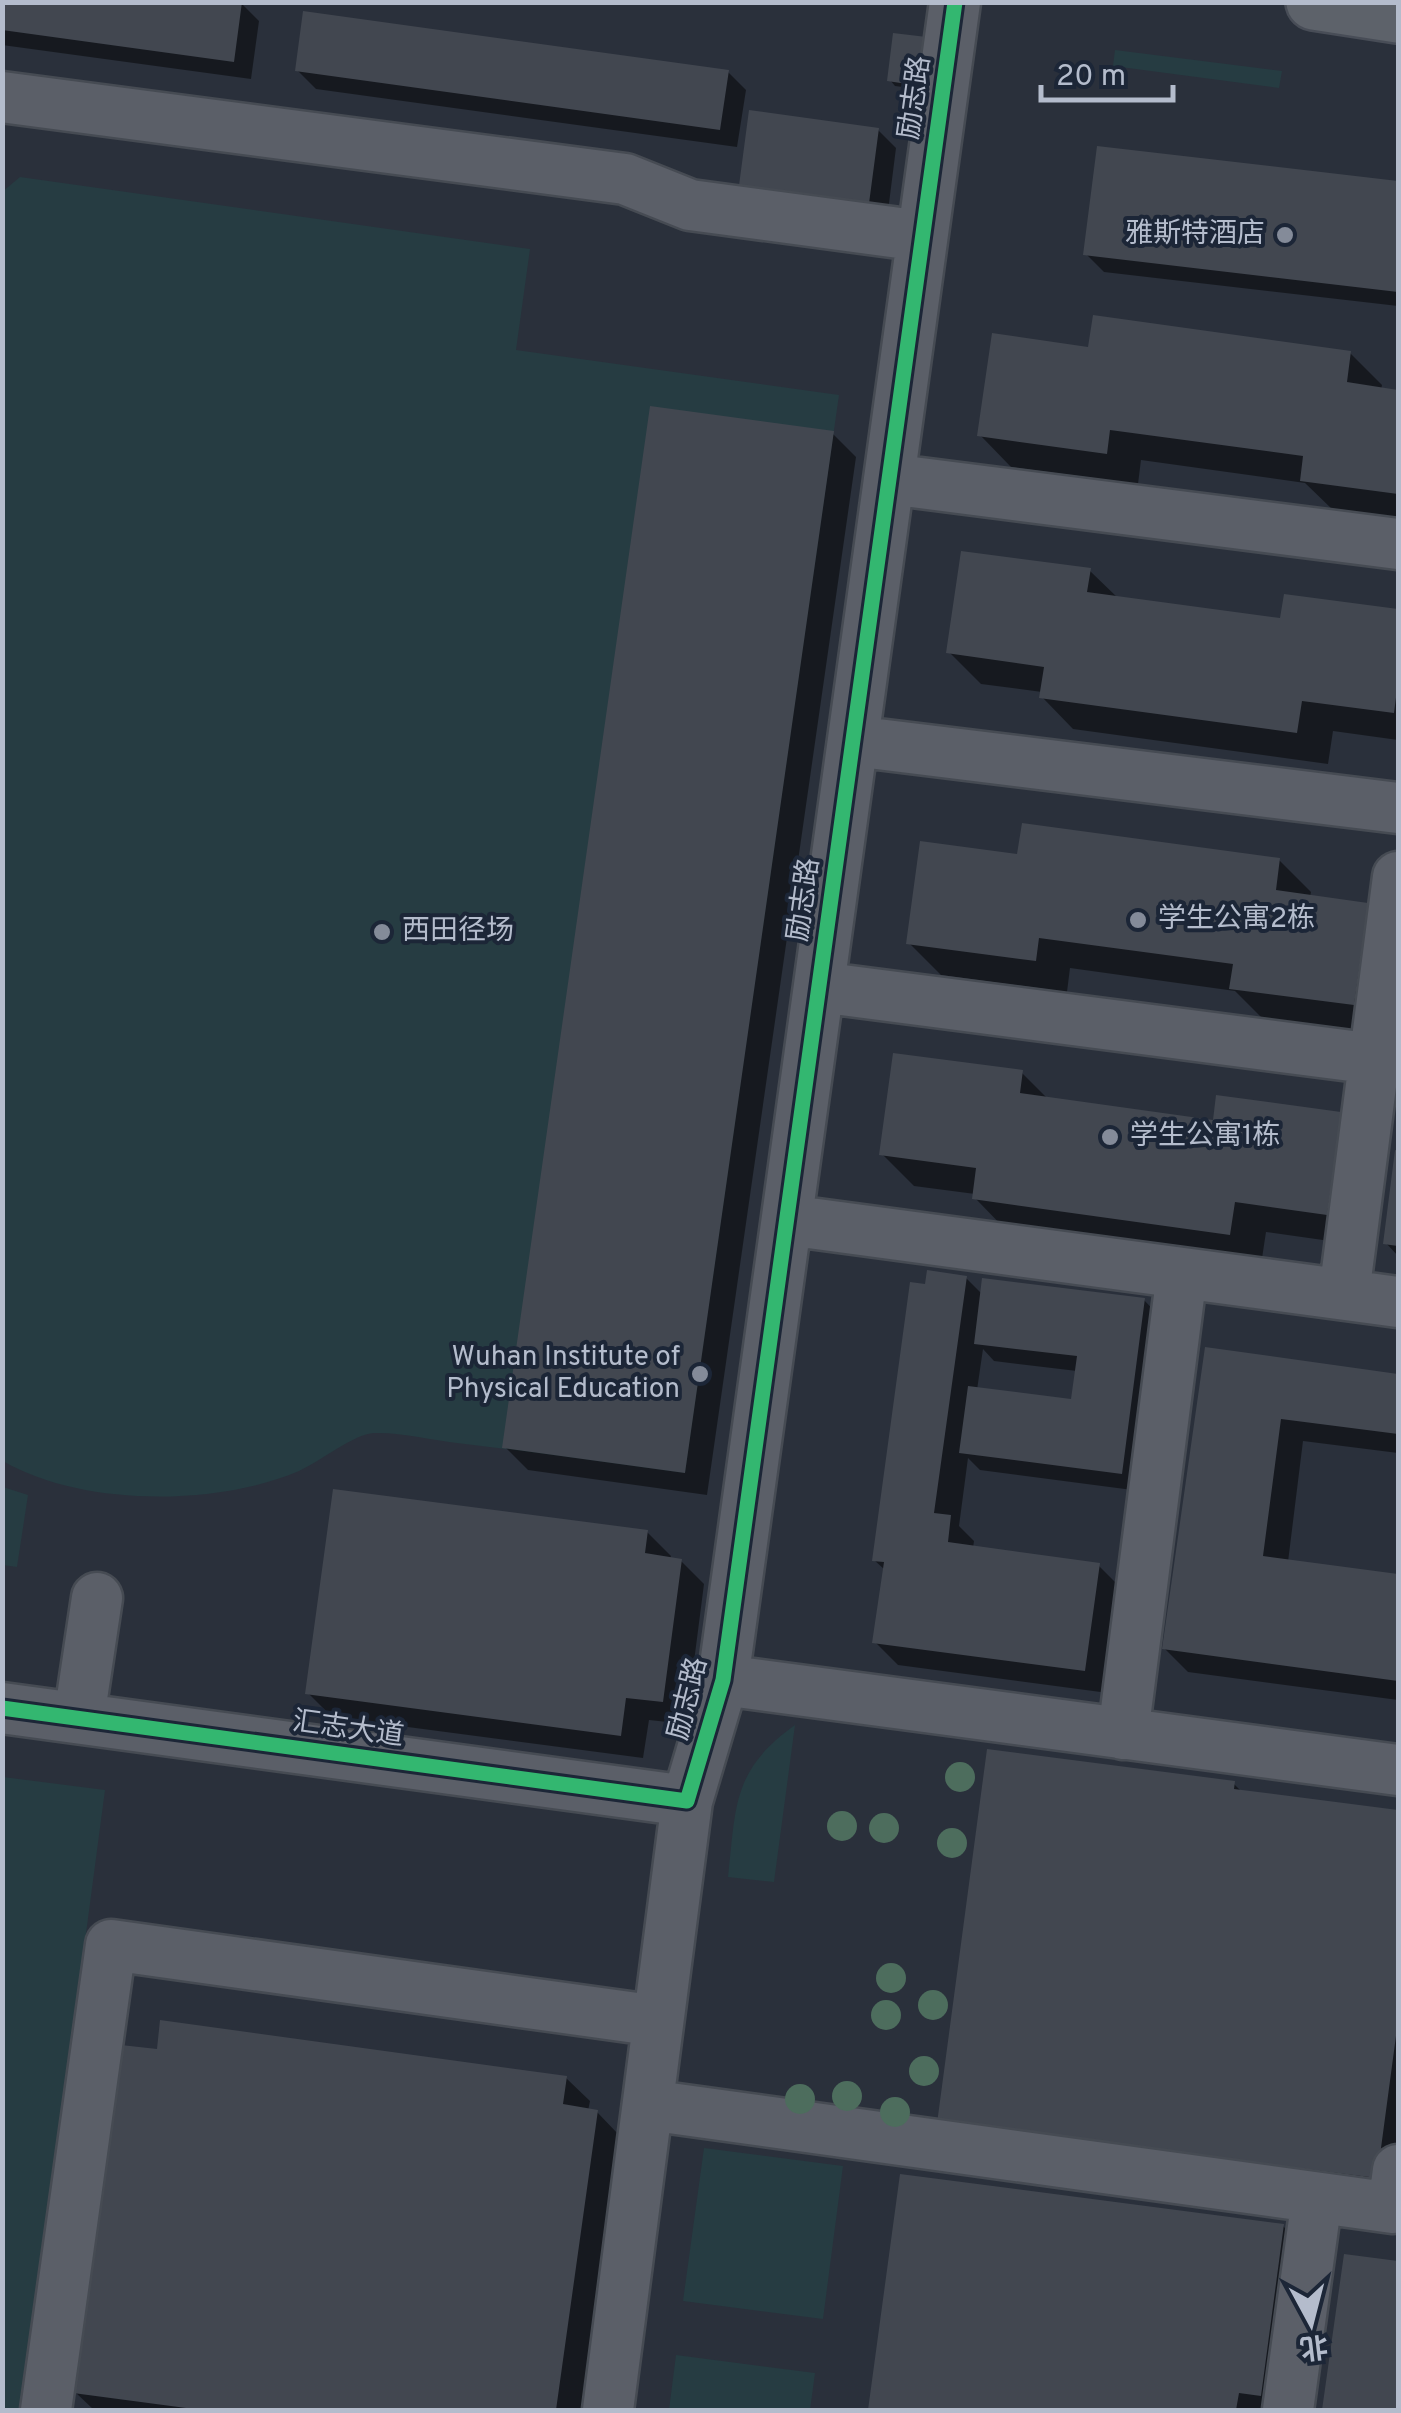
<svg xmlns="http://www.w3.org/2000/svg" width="1401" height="2413" viewBox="0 0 1401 2413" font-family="Overpass,'Noto Sans SC',sans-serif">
  <rect width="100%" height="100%" fill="#2a303b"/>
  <path fill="#263c42" d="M 1115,50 L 1282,71 L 1279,88 L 1113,66 Z
    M 20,177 L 530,249 L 516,350 L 839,395 L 685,1473 C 609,1463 533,1452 457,1443 C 431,1440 401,1432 374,1433 C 354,1434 319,1462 299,1471 C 217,1506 82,1507 3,1461 L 2,192 Z
    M 3,1487 L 28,1495 L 17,1567 L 3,1565 Z
    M 795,1725 L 774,1882 L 728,1877 C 736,1806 732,1770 795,1725 Z
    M 3,1777 L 105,1790 L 23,2410 L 3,2410 Z
    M 704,2148 L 843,2166 L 823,2319 L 683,2301 Z
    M 676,2355 L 815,2373 L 810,2410 L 669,2410 Z"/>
  <path fill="#0007" fill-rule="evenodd" d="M 2,2 L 241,3 L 259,21 L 251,79 L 2,45 Z
    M 896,36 L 933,91 L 895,86 L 890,80 Z
    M 297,70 L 728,72 L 746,90 L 737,147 L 316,89 Z
    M 878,130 L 896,148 L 886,227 L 759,210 Z
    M 1099,149 L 1398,184 L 1398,306 L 1104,272 L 1086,254 Z
    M 1090,350 L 1350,353 L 1382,385 L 1381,390 L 1398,392 L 1398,520 L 1334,511 L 1305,483 L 1141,460 L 1138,484 L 1011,467 L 980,435 Z
    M 833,434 L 856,457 L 707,1495 L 528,1470 L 505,1447 Z
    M 1090,571 L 1118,598 L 1283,621 L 1286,597 L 1398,612 L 1398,740 L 1333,731 L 1328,764 L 1073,729 L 1042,697 L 1042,692 L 981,684 L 949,652 Z
    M 1020,857 L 1279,860 L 1311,892 L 1310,898 L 1367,905 L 1398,937 L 1385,1036 L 1263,1019 L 1235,991 L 1070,968 L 1067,992 L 941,975 L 909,943 Z
    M 1022,1073 L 1049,1100 L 1215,1122 L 1340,1114 L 1372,1146 L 1358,1245 L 1266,1232 L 1261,1265 L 1006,1230 L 975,1198 L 975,1194 L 914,1186 L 882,1154 Z
    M 1397,1153 L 1398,1153 L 1398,1256 L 1386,1243 Z
    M 966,1278 L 983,1295 L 1144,1300 L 1162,1319 L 1140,1491 L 980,1470 L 968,1458 L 959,1526 L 974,1541 L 973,1548 L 1099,1566 L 1122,1589 L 1108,1693 L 898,1665 L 875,1642 L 885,1570 L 874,1560 L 927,1287 ZM 983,1349 L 994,1361 L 1077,1371 L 1073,1402 L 977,1390 Z
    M 1207,1350 L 1398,1377 L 1398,1453 L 1303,1441 L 1288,1562 L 1398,1576 L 1398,1700 L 1188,1672 L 1164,1648 Z
    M 647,1532 L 671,1556 L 670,1559 L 681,1561 L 704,1584 L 686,1724 L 649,1720 L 643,1758 L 332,1717 L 308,1693 Z
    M 1233,1783 L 1242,1792 L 1398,1813 L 1398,2200 L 962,2154 Z
    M 566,2078 L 590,2101 L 588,2111 L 597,2112 L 620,2136 L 582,2410 L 94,2410 L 75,2392 Z
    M 902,2177 L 1283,2226 L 1306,2250 L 1285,2410 L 871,2410 Z
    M 1346,2257 L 1398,2264 L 1398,2410 L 1325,2410 Z"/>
  <path fill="#424750" d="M 2,2 L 242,2 L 234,62 L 2,30 Z
    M 303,11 L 729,70 L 720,130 L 295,71 Z
    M 893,33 L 935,38 L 928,87 L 887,81 Z
    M 749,110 L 879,128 L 868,211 L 738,193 Z
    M 1097,146 L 1398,181 L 1398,292 L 1083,255 Z
    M 1093,315 L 1351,351 L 1347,382 L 1398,390 L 1398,494 L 1300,481 L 1303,456 L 1110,430 L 1107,454 L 977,436 L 992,333 L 1088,347 Z
    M 650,406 L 834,431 L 685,1473 L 502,1448 Z
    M 961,551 L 1091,568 L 1087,592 L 1280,618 L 1284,594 L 1398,609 L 1398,682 L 1394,713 L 1302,701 L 1297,733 L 1039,698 L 1044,667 L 946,653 Z
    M 1022,823 L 1280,858 L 1276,890 L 1368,903 L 1354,1005 L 1229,989 L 1233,964 L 1039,938 L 1036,961 L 906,944 L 920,841 L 1017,854 Z
    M 893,1053 L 1023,1070 L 1020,1093 L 1213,1120 L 1216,1095 L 1341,1112 L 1327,1215 L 1235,1202 L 1230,1235 L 972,1199 L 976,1168 L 879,1155 Z
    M 1395,1150 L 1398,1151 L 1398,1246 L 1383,1244 Z
    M 927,1270 L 967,1276 L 934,1513 L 951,1515 L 948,1542 L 1100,1563 L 1085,1671 L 872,1643 L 884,1562 L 872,1561 L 910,1282 L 925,1284 Z
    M 982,1278 L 1145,1298 L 1122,1474 L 959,1453 L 968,1386 L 1071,1399 L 1077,1356 L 974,1344 Z
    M 1205,1347 L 1398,1374 L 1398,1434 L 1281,1419 L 1263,1556 L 1398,1574 L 1398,1681 L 1162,1649 Z
    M 333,1489 L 648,1530 L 645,1553 L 682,1559 L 663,1702 L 626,1698 L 621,1736 L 305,1694 Z
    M 987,1749 L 1235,1781 L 1234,1789 L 1398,1810 L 1398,2021 L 1377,2178 L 1184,2153 L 1183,2164 L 936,2131 Z
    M 160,2020 L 567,2076 L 563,2104 L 598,2110 L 556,2410 L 201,2410 L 73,2393 L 121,2045 L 157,2049 Z
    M 900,2174 L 1284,2224 L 1261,2396 L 1239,2393 L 1236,2410 L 868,2410 Z
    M 1344,2254 L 1398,2261 L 1398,2410 L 1322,2410 Z"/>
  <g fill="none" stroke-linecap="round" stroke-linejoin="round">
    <defs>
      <path id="minor" d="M 2,97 L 625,179 L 690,205 L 922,236
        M 889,479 L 1398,544
        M 853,741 L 1398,808
        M 819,987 L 1398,1062
        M 787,1220 L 1398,1302
        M 1344,1294 L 1398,877
        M 723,1680 L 1398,1770
        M 2,1708 L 687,1801
        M 79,1718 L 97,1598
        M 1123,1734 L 1182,1273
        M 648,2105 L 1393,2208 L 1398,2170
        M 46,2410 L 111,1945 L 658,2021
        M 608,2410 L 687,1801 L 723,1680 L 955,2
        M 1288,2410 L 1317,2198"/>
      <path id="major" d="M 1314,2 L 1398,15"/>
    </defs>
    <use href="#minor" stroke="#464b53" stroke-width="55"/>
    <use href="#major" stroke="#484d57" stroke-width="60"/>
    <use href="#minor" stroke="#5b5f68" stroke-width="50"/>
    <use href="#major" stroke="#5d626a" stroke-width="55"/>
    <defs>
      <path id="cycleway" d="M 2,1708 L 687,1801 L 723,1680 L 955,2"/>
    </defs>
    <use href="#cycleway" stroke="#1c2637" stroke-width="21"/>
    <use href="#cycleway" stroke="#33b770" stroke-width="15"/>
  </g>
  <g fill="#4d6d5d">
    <circle cx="960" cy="1777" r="15"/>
    <circle cx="842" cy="1826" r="15"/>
    <circle cx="884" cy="1828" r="15"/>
    <circle cx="952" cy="1843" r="15"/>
    <circle cx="891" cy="1978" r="15"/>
    <circle cx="933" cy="2005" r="15"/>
    <circle cx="886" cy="2015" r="15"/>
    <circle cx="924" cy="2071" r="15"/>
    <circle cx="847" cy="2096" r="15"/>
    <circle cx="800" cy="2099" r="15"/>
    <circle cx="895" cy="2112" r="15"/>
  </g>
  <g fill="#848b99" stroke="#1c2637" stroke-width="4">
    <circle cx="1285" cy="235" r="10"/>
    <circle cx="1138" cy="920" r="10"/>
    <circle cx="382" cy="932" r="10"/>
    <circle cx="1110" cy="1137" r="10"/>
    <circle cx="700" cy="1374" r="10"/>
  </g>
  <g text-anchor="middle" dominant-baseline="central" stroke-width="8" stroke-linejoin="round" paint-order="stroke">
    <g font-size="28" fill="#b4bccc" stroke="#1c2637">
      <text transform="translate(916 98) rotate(-82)">励志路</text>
      <text transform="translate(805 900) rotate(-82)">励志路</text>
      <text transform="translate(689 1699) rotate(-76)">励志路</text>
      <text transform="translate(348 1730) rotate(8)">汇志大道</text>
    </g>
    <g font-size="28" fill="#b4bccc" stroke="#1c2637" text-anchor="start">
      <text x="1265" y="235" text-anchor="end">雅斯特酒店</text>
      <text x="1158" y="920">学生公寓2栋</text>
      <text x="402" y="932">西田径场</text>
      <text x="1130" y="1137">学生公寓1栋</text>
      <text x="680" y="1358" text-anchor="end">Wuhan Institute of<tspan x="680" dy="32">Physical Education</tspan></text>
    </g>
  </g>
  <rect width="1401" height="2413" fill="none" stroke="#b4bccc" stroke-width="10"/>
  <g transform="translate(1311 2323) rotate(173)" stroke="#1c2637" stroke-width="8" paint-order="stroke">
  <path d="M0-8L18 38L0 25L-18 38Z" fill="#b4bccc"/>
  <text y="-15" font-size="28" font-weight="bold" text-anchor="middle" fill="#b4bccc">北</text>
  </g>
  <path d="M1041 85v15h132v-15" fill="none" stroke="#b4bccc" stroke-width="5"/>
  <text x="1056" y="85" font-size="30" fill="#b4bccc" stroke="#1c2637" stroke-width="8" paint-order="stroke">20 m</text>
</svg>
